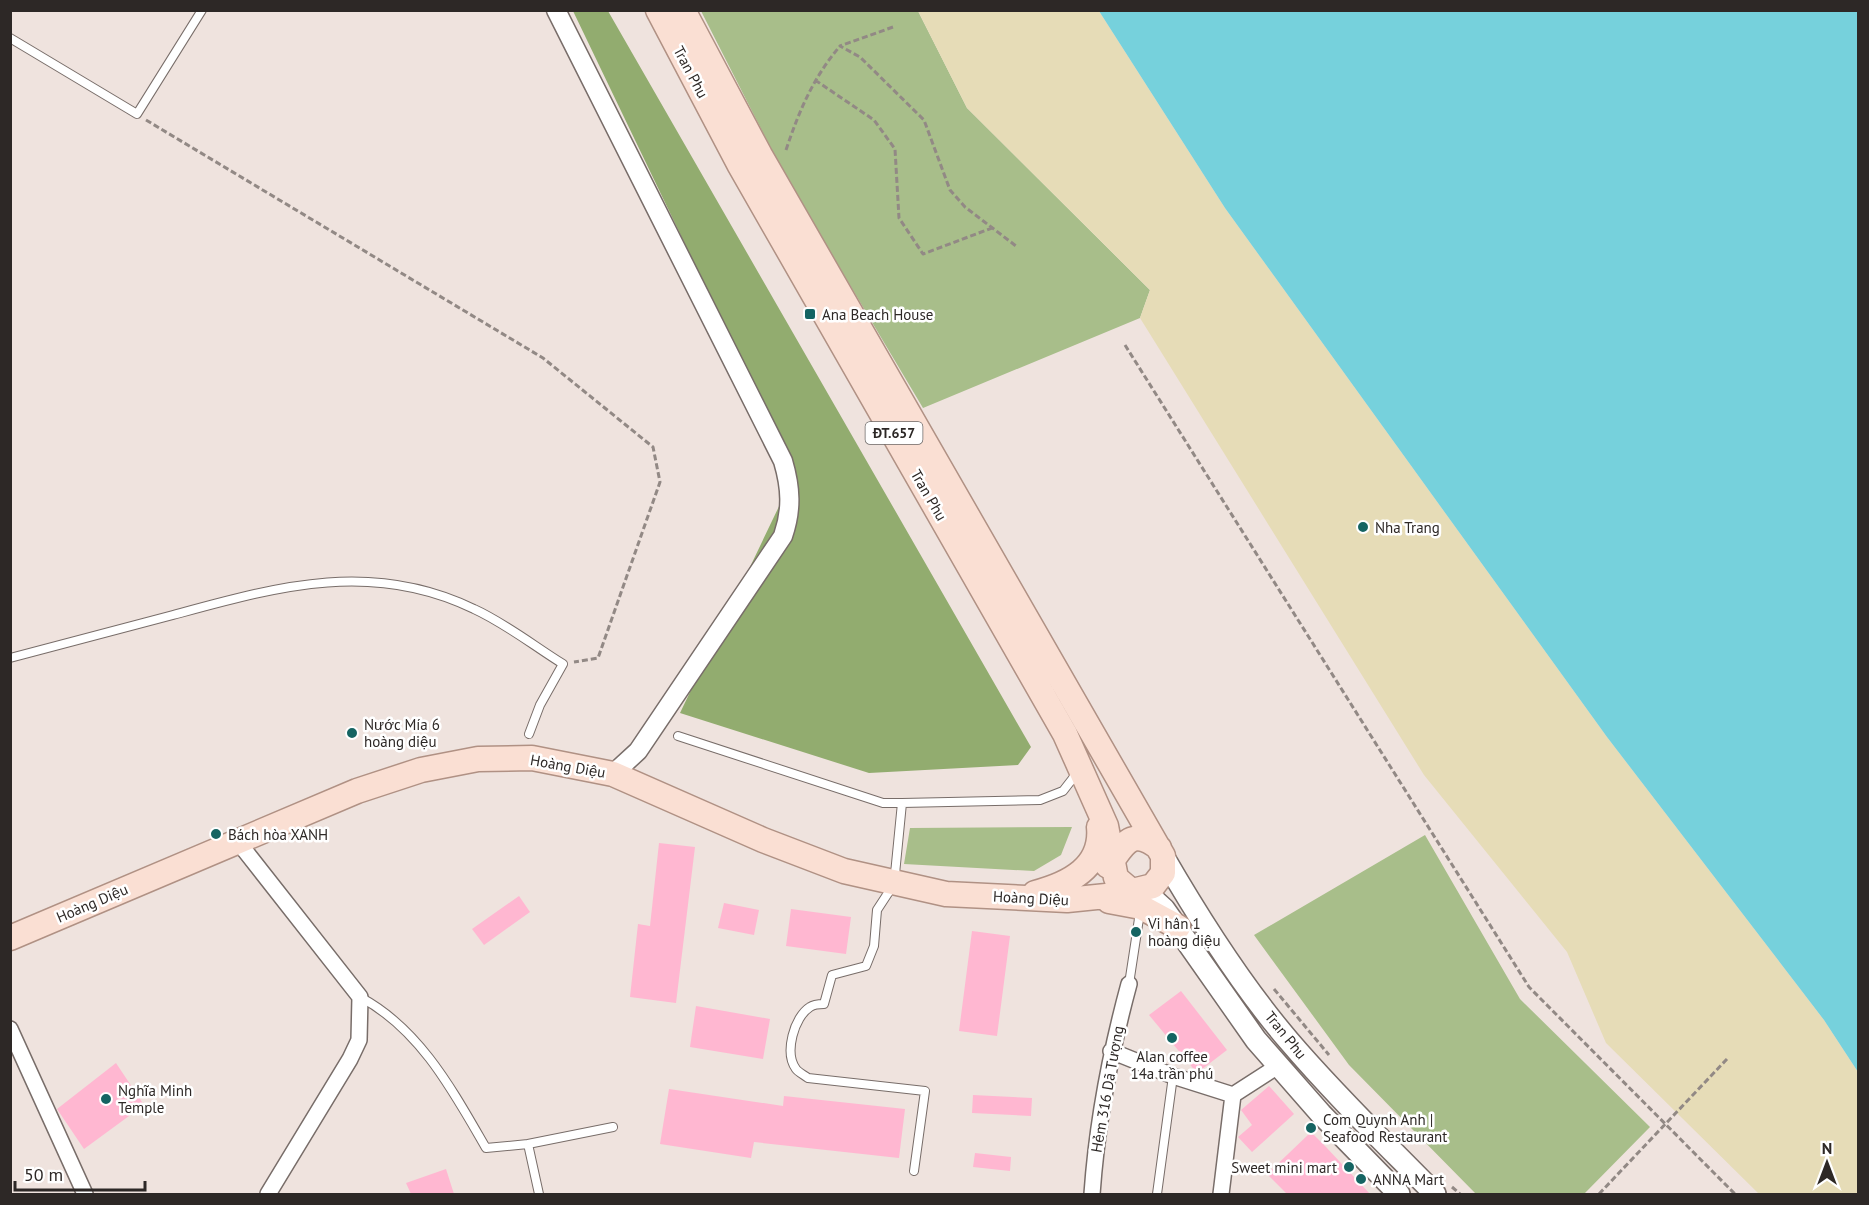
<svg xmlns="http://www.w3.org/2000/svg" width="1869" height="1205" viewBox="0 0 1869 1205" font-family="'PT Sans',sans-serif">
  <rect width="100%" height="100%" fill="#efe3de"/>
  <path fill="#a8be8a" d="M 701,11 L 918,11 L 967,108 L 1150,290 L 1140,318 L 923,408 L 785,176 Z
    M 1072,827 L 1061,855 L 1034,871 L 904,864 L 910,828 Z
    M 1425,835 L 1520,999 L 1650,1127 L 1584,1194 L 1476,1194 L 1349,1065 L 1254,935 Z"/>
  <path fill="#92ac6f" d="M 573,11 L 608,11 L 1031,747 L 1018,765 L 869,773 L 680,713 L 795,473 Z"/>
  <path fill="#e6dcb7" d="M 918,11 L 1099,11 L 1225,208 L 1607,737 L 1824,1020 L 1858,1072 L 1858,1194 L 1759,1194 L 1606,1043 L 1567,952 L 1424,775 L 1140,318 L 1150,290 L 967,108 Z"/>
  <path fill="#76d1dc" d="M 1099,11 L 1858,11 L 1858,1072 L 1824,1020 L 1607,737 L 1225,208 Z"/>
  <path fill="#ffb7d1" d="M 659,843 L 695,847 L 676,1003 L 630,997 L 638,924 L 650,926 Z
    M 519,896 L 530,912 L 484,945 L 472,929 Z
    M 724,903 L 759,910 L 754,935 L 718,928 Z
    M 791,909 L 851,917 L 846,954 L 786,946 Z
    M 972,931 L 1010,936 L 997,1036 L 959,1031 Z
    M 1181,991 L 1227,1050 L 1197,1073 L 1149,1015 Z
    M 696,1006 L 770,1019 L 763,1059 L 690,1047 Z
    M 116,1063 L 144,1105 L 84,1149 L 57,1109 Z
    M 1269,1086 L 1294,1114 L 1252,1152 L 1238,1137 L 1252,1125 L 1241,1110 Z
    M 669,1089 L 783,1106 L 784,1096 L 905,1109 L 899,1158 L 754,1142 L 751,1158 L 660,1144 Z
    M 973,1095 L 1032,1098 L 1031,1116 L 972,1113 Z
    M 1311,1132 L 1326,1147 L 1370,1194 L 1287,1194 L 1267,1174 Z
    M 975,1153 L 1011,1157 L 1010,1171 L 973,1167 Z
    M 446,1169 L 454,1194 L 411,1194 L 406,1183 Z"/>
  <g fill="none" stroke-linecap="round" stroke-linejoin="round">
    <defs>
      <path id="service" d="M 10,38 L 137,114 L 202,10
        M 10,658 C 65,644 119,629 173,615 C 276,587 371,559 474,609 C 505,623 534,646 563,664 L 540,705 L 529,734
        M 678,736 L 883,803 L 902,803
        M 1129,984 L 1140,912
        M 360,997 C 420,1029 453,1091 486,1148 L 528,1144 L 613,1127
        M 528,1144 L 539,1194
        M 914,1171 L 925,1091 L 808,1078 C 804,1075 798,1072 796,1069 C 784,1053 794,1017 810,1007 C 814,1004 820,1004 824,1004 L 832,975 L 866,966 L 874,946 L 877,910 L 894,884 L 902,803 L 1040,800 L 1063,791 L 1077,773
        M 1157,1194 L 1173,1076"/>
      <path id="minor" d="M 239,843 L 360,997 L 359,1040 L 350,1059 L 268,1194
        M 10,1029 L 85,1194
        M 1111,1051 L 1173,1076 L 1233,1095 L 1278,1066
        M 1092,1194 C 1097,1123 1110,1054 1129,984
        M 1221,1194 L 1233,1095"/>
      <path id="tertiary" d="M 556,10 L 783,461 C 791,488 792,510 783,536 L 638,751 L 613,774"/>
      <path id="secondary" d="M 1163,856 C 1200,920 1241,985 1289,1041 C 1335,1095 1386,1144 1435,1194
        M 1137,891 L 1152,898 L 1164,909 L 1256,1040 L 1321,1114 L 1399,1194"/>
      <path id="primary" d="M 658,10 L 739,164 L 1065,734 L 1106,826 L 1116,878 L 1129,889 L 1137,891
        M 1108,866 C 1123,848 1129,825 1159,848
        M 1035,893 C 1069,884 1103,867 1099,827
        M 1109,901 L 1141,907 L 1178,927
        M 10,938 L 357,791 L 421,770 L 478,759 L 532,758 L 613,774 L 763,840 L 844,871 L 946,894 L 1067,900 L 1116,895 L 1153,886 L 1163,873 L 1163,856 L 760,155 L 683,10"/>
    </defs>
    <use href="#service" stroke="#786d69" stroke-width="10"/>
    <use href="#minor" stroke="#786d69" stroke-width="18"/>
    <use href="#tertiary" stroke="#786d69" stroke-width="21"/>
    <use href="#secondary" stroke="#786d69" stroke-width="24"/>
    <use href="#primary" stroke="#b09184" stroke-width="27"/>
    <path stroke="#928985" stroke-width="3" stroke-dasharray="6 3" stroke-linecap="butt" d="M 893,27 L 840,46 L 860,57 L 924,120 L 950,190 L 965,207 L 1016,246
      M 815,80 L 874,120 L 895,149 L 899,218 L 923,254 L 992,228
      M 146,120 L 543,358 L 653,447 L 660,482 L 598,658 L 574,662
      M 786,150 C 799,111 813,78 840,46
      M 1125,345 L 1529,987 L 1735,1194
      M 1274,989 L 1329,1055
      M 1452,1187 L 1460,1194
      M 1599,1194 L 1727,1059"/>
    <use href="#service" stroke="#fff" stroke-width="8"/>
    <use href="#minor" stroke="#fff" stroke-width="15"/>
    <use href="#tertiary" stroke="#fff" stroke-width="18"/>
    <use href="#secondary" stroke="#fff" stroke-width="21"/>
    <use href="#primary" stroke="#fadfd3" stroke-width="24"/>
  </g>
  <g fill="#156462" stroke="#fff" stroke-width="2">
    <rect x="804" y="308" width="12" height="12" rx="3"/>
    <circle cx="1363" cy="527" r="6"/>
    <circle cx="352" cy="733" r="6"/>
    <circle cx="216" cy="834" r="6"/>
    <circle cx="1136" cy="932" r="6"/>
    <circle cx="1172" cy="1038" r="6"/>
    <circle cx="106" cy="1099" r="6"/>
    <circle cx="1311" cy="1128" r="6"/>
    <circle cx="1349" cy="1167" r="6"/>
    <circle cx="1361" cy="1179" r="6"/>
  </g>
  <g text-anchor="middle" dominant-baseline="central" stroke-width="5" stroke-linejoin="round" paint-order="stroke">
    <rect fill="#fff" stroke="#6c6867" stroke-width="1.5" x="865.5" y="422" width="57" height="22" rx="4.5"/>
    <g font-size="14" font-weight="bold" fill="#2d2826">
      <text x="894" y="433">ĐT.657</text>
    </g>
    <g font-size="15" fill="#2d2826" stroke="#fff">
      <text transform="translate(691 72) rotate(62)">Tran Phu</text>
      <text transform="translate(929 495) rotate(60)">Tran Phu</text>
      <text transform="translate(568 766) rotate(10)">Hoàng Diệu</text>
      <text transform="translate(1031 898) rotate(3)">Hoàng Diệu</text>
      <text transform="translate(92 903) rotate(-23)">Hoàng Diệu</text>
      <text transform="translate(1286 1035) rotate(51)">Tran Phu</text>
      <text transform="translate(1107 1089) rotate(-80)">Hẻm 316 Dã Tượng</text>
    </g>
    <g font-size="15" fill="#2d2826" stroke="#fff" text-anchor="start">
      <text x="822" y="314">Ana Beach House</text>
      <text x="1375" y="527">Nha Trang</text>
      <text x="364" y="724">Nước Mía 6<tspan x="364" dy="17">hoàng diệu</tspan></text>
      <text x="228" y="834">Bách hòa XANH</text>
      <text x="1148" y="923">Vi hân 1<tspan x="1148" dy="17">hoàng diệu</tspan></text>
      <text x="1172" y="1056" text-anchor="middle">Alan coffee<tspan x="1172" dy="17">14a trần phú</tspan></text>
      <text x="118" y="1090">Nghĩa Minh<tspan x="118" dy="17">Temple</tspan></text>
      <text x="1323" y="1119">Com Quynh Anh |<tspan x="1323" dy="17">Seafood Restaurant</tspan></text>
      <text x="1337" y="1167" text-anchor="end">Sweet mini mart</text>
      <text x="1373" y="1179">ANNA Mart</text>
    </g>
  </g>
  <rect width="1869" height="1205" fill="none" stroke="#2d2826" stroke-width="24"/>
  <g transform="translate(1827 1163)" stroke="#ffffff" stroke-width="4.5" paint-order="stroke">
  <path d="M0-4.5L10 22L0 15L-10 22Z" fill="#2d2826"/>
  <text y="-9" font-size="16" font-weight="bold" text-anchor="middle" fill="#2d2826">N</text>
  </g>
  <path d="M15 1181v9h130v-9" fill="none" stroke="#2d2826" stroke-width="3"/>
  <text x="24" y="1181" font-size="18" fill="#2d2826" stroke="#ffffff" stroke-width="4.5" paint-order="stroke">50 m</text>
</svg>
